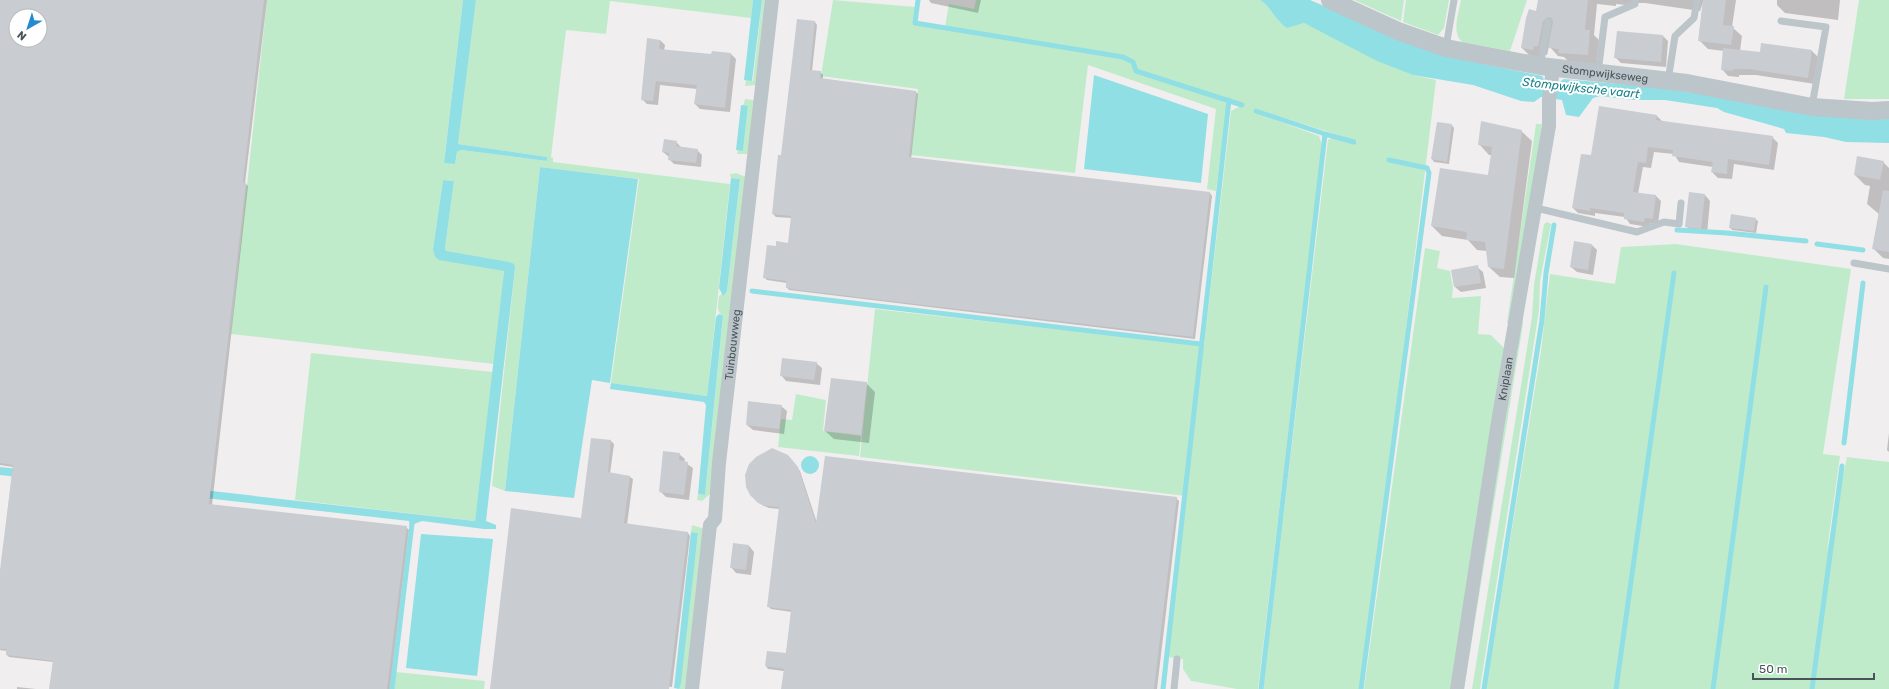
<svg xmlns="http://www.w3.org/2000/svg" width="1889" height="689" viewBox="0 0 1889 689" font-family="Rubik,sans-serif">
  <rect width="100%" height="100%" fill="#f1eeef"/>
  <path fill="#c0ebcb" d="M 267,0 L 463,0 L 444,162 L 455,164 L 457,152 L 461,150 L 547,161 L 547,157 L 458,144 L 476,0 L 753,0 L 751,18 L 610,1 L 606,34 L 566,30 L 551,157 L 553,158 L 553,162 L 730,184 L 707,396 L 611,383 L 639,179 L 540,167 L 505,491 L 492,486 L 515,268 L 446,251 L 445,248 L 454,181 L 443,180 L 433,249 L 504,271 L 494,364 L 231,334 Z
    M 762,0 L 766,0 L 757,85 L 745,86 L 746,80 L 753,81 Z
    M 833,0 L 916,7 L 916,23 L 945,27 L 949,4 L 974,9 L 976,0 L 1260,0 C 1271,7 1275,20 1287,27 L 1304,23 L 1413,75 L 1436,80 L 1405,337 L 1359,689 L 1263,689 L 1328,140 L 1333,137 L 1356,144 L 1357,141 L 1257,109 L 1256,113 L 1319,136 L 1322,145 L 1258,689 L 1237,689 L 1191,681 L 1183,669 L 1183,659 L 1167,657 L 1186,496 L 860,457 L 875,309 L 1204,346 L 1231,111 L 1242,105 L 1242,103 L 1145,74 L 1227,103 L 1216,191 L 1207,189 L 1216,109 L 1088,65 L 1075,173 L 911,155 L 918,89 L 821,76 Z
    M 1354,0 L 1404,0 L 1401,21 Z
    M 1406,0 L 1449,0 L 1444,28 L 1438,35 L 1403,22 Z
    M 1461,0 L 1527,0 L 1510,51 L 1462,42 C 1451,32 1459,13 1461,0 Z
    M 1859,0 L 1889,0 L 1889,99 L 1844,99 Z
    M 745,99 L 753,100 L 755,103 L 749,149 L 747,154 L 737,154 L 738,150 L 743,151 L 748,106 L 743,106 Z
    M 1536,124 L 1542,124 L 1527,234 L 1510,324 L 1507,323 Z
    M 736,173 L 746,177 L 710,494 L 702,501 L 697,500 L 698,494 L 705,495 L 723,317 C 716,311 718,304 719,296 L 727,291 L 740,179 L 731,178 L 730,174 Z
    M 1547,222 L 1551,224 L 1540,281 L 1539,310 L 1480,689 L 1472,689 L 1532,317 L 1534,285 L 1544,224 Z
    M 1676,244 L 1851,269 L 1823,454 L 1840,456 L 1827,551 L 1847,457 L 1889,462 L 1889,689 L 1486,689 L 1541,351 L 1550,274 L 1615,284 L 1621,247 Z
    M 1425,248 L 1440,251 L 1437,268 L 1450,271 L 1453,288 L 1452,298 L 1481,296 L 1478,334 L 1491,335 L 1504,348 L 1452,689 L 1364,689 Z
    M 1523,306 L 1523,324 L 1464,689 L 1461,689 Z
    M 311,353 L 493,372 L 475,521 L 295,500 Z
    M 796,394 L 826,400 L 823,431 L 861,436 L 859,456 L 778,447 L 781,419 L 792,420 Z
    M 692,525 L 705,529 L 687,689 L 679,689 L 698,533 L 691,532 Z
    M 396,672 L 485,681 L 484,689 L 394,689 Z"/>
  <path fill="#90dfe5" d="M 463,0 L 476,0 L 458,144 L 547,157 L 547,161 L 461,150 L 457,152 L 455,164 L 444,163 Z
    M 753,0 L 762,0 L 752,81 L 744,80 Z
    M 1260,0 L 1310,0 L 1416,45 L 1460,59 L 1542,76 L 1545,81 L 1558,83 L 1564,79 L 1641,86 L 1889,117 L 1889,143 L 1846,142 L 1824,137 L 1786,133 L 1784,129 L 1724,112 L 1717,108 L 1665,100 L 1634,100 L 1600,96 L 1593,98 L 1579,117 L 1566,115 L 1562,100 L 1541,97 L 1534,102 L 1521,101 L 1473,85 L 1413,75 L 1377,61 L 1304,23 L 1287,28 C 1275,20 1271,7 1260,0 Z
    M 1094,75 L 1208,114 L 1201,183 L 1084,169 Z
    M 741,105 L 748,106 L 743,151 L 736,150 Z
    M 540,167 L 638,179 L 610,383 L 592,380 L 574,498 L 505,491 Z
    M 731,178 L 740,179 L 727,291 L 723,296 L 719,288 Z
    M 443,180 L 454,181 L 445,248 L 446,251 L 509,262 L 514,264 L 515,268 L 486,521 L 496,525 L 496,529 L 484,529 L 422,521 L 414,524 L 411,531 L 409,521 L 0,475 L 0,467 L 475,521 L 504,271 L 439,260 L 435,257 L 433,249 Z
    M 719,314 L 723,316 L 705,495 L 698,494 L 706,405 L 704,402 L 610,389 L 611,383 L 707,396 L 716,317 Z
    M801 465a9 9 0 1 1 18 0a9 9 0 1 1-18 0Z
    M 691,532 L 698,533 L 681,683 L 679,689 L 674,688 Z
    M 421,534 L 493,539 L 477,676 L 406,668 Z"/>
  <path fill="#0003" fill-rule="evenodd" d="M 0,0 L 267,0 L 245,183 L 248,186 L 212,505 L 406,527 L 409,530 L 390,689 L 50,689 L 53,662 L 9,657 L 7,655 L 7,651 L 0,650 L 0,578 L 13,467 L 0,465 ZM 16,16 L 40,16 L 40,40 L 16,40 Z
    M 929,0 L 981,0 L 978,13 L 931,3 Z
    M 1539,0 L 1736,0 L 1732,27 L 1742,36 L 1740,51 L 1761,54 L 1762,44 L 1812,51 L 1819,58 L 1815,84 L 1756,75 L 1739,75 L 1739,77 L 1728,76 L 1722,69 L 1724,51 L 1708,49 L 1699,40 L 1703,2 L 1700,11 L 1645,3 L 1636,3 L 1635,6 L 1616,4 L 1616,6 L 1597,4 L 1594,35 L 1599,40 L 1596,64 L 1568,61 L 1564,57 L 1558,56 L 1549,46 L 1547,55 L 1542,54 L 1542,58 L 1530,56 L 1522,48 L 1537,12 Z
    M 1777,0 L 1840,0 L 1838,20 L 1785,13 L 1777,5 Z
    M 798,20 L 815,22 L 817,25 L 812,71 L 820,72 L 823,75 L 823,79 L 916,92 L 918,94 L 911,159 L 1210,193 L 1212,196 L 1195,339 L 789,290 L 787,287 L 787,283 L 767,280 L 764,277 L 776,247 L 789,244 L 792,218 L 776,217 L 773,214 L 782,156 Z
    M 1663,36 L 1668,41 L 1666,67 L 1621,63 L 1615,57 Z
    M 660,40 L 665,45 L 664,51 L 712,55 L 713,52 L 731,54 L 736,59 L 730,112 L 700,109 L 695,104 L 697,89 L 660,85 L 658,105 L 647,104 L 642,99 Z
    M 1657,116 L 1663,122 L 1772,137 L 1778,143 L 1774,170 L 1734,164 L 1732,179 L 1718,178 L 1712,172 L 1713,167 L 1679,162 L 1674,154 L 1654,152 L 1651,168 L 1643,167 L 1638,194 L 1656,196 L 1661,201 L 1658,224 L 1650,223 L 1649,227 L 1630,224 L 1625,217 L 1595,213 L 1595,216 L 1578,213 L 1573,208 L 1592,156 Z
    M 1452,125 L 1454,128 L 1449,164 L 1434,162 L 1432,159 Z
    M 1521,131 L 1532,141 L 1514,278 L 1500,277 L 1489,267 L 1487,251 L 1477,250 L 1468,240 L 1442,236 L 1432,226 L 1488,176 L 1492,155 L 1489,155 L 1479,144 Z
    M 676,142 L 681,147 L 697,150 L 702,155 L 701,167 L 674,164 L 669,159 L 669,157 L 663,152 Z
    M 1883,162 L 1889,168 L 1889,259 L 1883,258 L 1873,248 L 1879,214 L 1867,204 L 1870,186 L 1865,185 L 1855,175 Z
    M 1705,195 L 1710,201 L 1707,234 L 1692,232 L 1686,226 Z
    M 1755,219 L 1758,221 L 1756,233 L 1732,230 L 1730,227 Z
    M 1592,245 L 1597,250 L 1593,275 L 1577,272 L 1571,267 Z
    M 1477,267 L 1483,272 L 1486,288 L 1461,292 L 1455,287 Z
    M 816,363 L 822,368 L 820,385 L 786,381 L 781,375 Z
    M 866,383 L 875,392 L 869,443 L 834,439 L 825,431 Z
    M 781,406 L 787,411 L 784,434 L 753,430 L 747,425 Z
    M 1889,433 L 1889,452 L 1887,450 Z
    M 592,439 L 611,441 L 614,444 L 610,474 L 630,477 L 633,479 L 627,525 L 688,533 L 690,536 L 672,687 L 631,683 L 630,689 L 491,689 L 582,519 Z
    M 679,454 L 685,459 L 684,462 L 693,468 L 689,500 L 666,497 L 660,491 Z
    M 790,459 L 800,471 L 817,523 L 1176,498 L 1179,501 L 1157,689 L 782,689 L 784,671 L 768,669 L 766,666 L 786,654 L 792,612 L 771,609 L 768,606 L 780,509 L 769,508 L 762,505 L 754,498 Z
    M 749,546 L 754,552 L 751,575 L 736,573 L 731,567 Z
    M 17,687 L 36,689 L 17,689 Z"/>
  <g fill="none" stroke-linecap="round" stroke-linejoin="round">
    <path stroke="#90dfe5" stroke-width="5" d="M 918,0 L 915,23 L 1123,57 L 1133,62 L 1136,71 L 1242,105
      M 1256,111 L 1325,134 L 1354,142
      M 1677,230 L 1727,233 L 1806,241
      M 1817,244 L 1863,250
      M 752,291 L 1201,344
      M 1844,443 L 1863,283
      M 392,689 L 412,524
      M 1163,689 L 1229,100
      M 1261,689 L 1325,134
      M 1361,689 L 1429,173 L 1427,168 L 1389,160
      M 1484,689 L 1542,320 L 1546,273 L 1554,225
      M 1616,689 L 1674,273
      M 1713,689 L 1766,287
      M 1812,689 L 1842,466"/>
  </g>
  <path fill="#c9ccd1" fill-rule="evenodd" d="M 0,0 L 264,0 L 243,182 L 246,183 L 209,504 L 407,526 L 387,689 L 49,689 L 53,661 L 6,655 L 6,649 L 0,649 L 0,570 L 13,465 L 0,463 ZM 16,16 L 40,16 L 40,40 L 16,40 Z
    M 1538,0 L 1588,0 L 1585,30 L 1590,30 L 1588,55 L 1558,53 L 1559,49 L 1548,48 L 1553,22 L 1552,18 L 1548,17 L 1543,21 L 1538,46 L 1534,46 L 1533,50 L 1521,48 L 1526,18 L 1529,9 L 1536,11 Z
    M 1703,0 L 1726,0 L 1723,25 L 1734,26 L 1731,45 L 1698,41 Z
    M 797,19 L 815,21 L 810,70 L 821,71 L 820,78 L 916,91 L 909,157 L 1210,192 L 1193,337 L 798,290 L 786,288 L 786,281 L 763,278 L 767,245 L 776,246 L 776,241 L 788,243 L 791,216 L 772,214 L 778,155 L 781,155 Z
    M 1617,31 L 1663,35 L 1661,62 L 1614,58 Z
    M 647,38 L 660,40 L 659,49 L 711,54 L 712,51 L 731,53 L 725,108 L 694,104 L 697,85 L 656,81 L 653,101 L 641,100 Z
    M 1761,43 L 1812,50 L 1808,78 L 1749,69 L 1733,69 L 1732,71 L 1721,70 L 1723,48 L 1760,52 Z
    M 1599,106 L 1657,115 L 1656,120 L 1773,136 L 1769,165 L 1728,159 L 1727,174 L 1711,172 L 1713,162 L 1672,156 L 1673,150 L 1648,147 L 1646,163 L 1638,162 L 1633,192 L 1656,195 L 1653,219 L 1645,218 L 1644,222 L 1637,221 L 1624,219 L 1624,213 L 1590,208 L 1590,211 L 1572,208 L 1581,154 L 1591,155 Z
    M 1481,121 L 1522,130 L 1504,269 L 1488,267 L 1485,242 L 1466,240 L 1467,232 L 1431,226 L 1440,168 L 1488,175 L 1492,147 L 1478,145 Z
    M 1437,122 L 1452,124 L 1447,162 L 1431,159 Z
    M 664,139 L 677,141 L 676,146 L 698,149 L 696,163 L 668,160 L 669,153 L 662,152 Z
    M 1857,156 L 1884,161 L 1880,180 L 1854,175 Z
    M 1883,190 L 1889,191 L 1889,252 L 1872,249 Z
    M 1689,192 L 1705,194 L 1701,229 L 1685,227 Z
    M 1731,214 L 1756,218 L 1754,231 L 1729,228 Z
    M 1574,241 L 1592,244 L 1588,270 L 1570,267 Z
    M 1478,265 L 1481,283 L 1454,287 L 1451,270 Z
    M 782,358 L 817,362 L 814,380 L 780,376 Z
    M 831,378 L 867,382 L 861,435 L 824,431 Z
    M 748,401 L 782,405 L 779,429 L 746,425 Z
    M 591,438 L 611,440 L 608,472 L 630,476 L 624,523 L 688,532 L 669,689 L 490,689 L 511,508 L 581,518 Z
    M 772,448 L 788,455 L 798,467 L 816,523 L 825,456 L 1177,497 L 1154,689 L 781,689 L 784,669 L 765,666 L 767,651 L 786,653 L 791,610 L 767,607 L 779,507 L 766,506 L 758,503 L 750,495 L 746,487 L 745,475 L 749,464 L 756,457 Z
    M 663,451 L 680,453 L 679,460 L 688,462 L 684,495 L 659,492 Z
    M 733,543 L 749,545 L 746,570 L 730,568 Z"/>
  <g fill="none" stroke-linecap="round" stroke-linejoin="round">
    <path stroke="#bbc5ca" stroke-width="7" d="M 1781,21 L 1826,27 L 1812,106
      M 1446,47 L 1454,0
      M 1540,66 L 1548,22
      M 1598,73 L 1605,17 L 1635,4 L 1635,0
      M 1668,81 L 1675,36 L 1694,18 L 1697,0
      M 1536,208 L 1637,232 L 1664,222 L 1679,224 L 1681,203
      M 1854,263 L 1889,269
      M 1174,689 L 1177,659"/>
    <g stroke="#bbc5ca" stroke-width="14">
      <path id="s1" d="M 692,689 L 710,525 L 715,519 L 719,463 L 772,0"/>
      <path id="s2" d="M 1457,689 L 1498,422 L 1549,126 L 1549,100 L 1553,68"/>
    </g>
    <path stroke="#bbc5ca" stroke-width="18" id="s3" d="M 1330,0 L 1398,31 L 1446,48 L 1540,66 L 1687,83 L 1812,107 L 1872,111 L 1889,110"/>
  </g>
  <g text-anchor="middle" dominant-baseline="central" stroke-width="4" stroke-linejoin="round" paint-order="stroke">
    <g font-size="11" fill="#48545a" stroke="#fff">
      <text stroke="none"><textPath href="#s3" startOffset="287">Stompwijkseweg</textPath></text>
      <text stroke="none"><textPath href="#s1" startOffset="348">Tuinbouwweg</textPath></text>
      <text stroke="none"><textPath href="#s2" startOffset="314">Kniplaan</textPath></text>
    </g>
    <g font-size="12" font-style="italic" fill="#168189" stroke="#fff">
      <text transform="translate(1581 88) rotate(6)">Stompwijksche vaart</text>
    </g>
  </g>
  <g transform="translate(28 28) rotate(219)"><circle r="19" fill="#ffffff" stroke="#b6bbbd"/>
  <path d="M0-3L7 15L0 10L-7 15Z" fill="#268ad3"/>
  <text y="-6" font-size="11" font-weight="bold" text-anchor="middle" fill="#48545a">N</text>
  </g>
  <path d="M1753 673v6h121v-6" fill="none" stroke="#48545a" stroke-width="2"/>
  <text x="1759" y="673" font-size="12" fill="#48545a" stroke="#ffffff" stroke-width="3" paint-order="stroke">50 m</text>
</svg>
